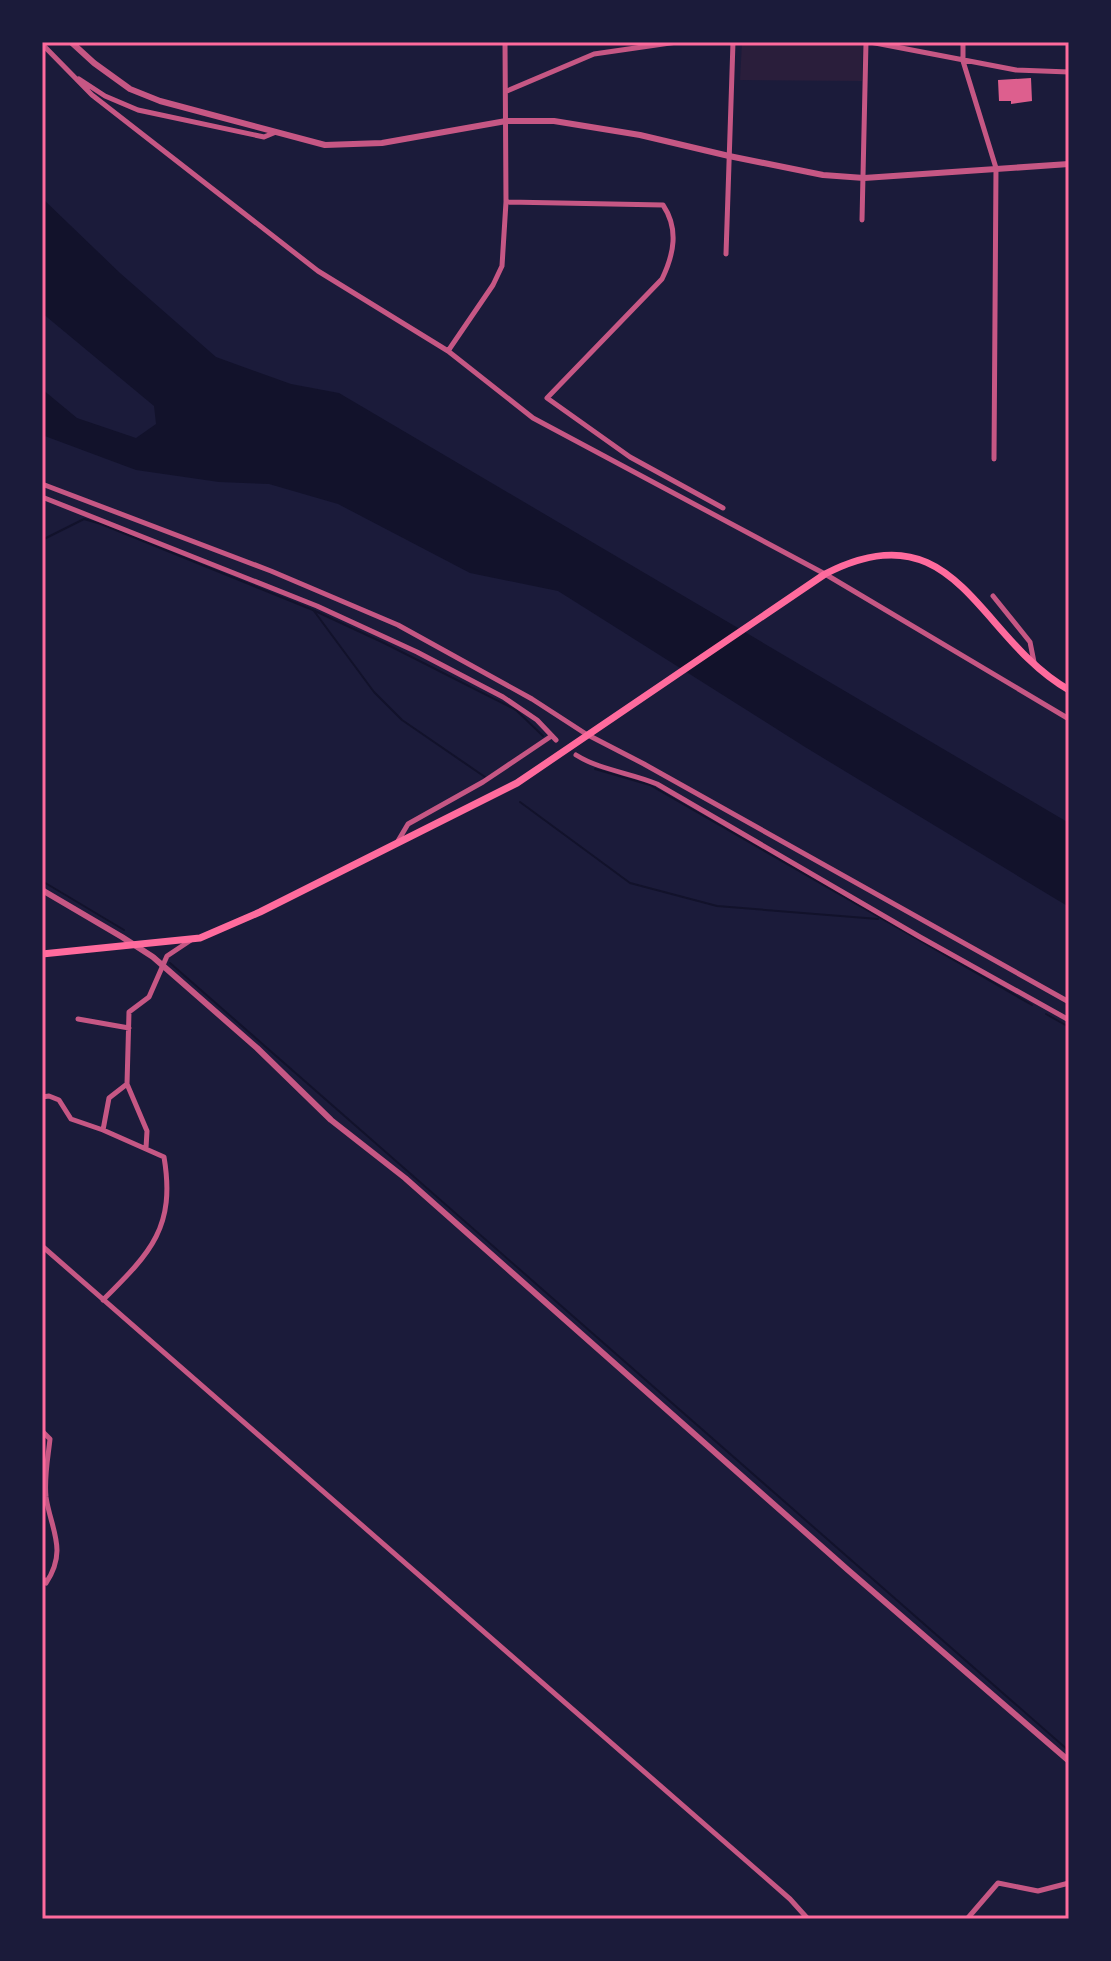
<svg xmlns="http://www.w3.org/2000/svg" width="1111" height="1961" viewBox="0 0 1111 1961" font-family="'Varela Round',sans-serif">
  <rect width="100%" height="100%" fill="#1b1b3a"/>
  <path fill="#2a1e3b" d="M 742,42 L 863,44 L 862,81 L 740,80 Z"/>
  <path fill="#12122b" d="M 42,198 L 120,273 L 216,357 L 291,384 L 339,393 L 1069,823 L 1069,907 L 805,747 L 558,591 L 470,573 L 338,504 L 269,484 L 219,482 L 136,470 L 42,435 L 42,389 L 77,418 L 136,438 L 156,424 L 154,406 L 42,313 Z"/>
  <g fill="none" stroke-linecap="round" stroke-linejoin="round">
    <path stroke="#12122b" stroke-width="2" d="M 42,540 L 84,519 L 101,524 L 313,610 L 384,643 L 516,710 L 543,736
      M 314,611 L 374,692 L 402,720 L 485,777
      M 595,769 L 650,785 L 1032,1005
      M 520,802 L 630,883 L 717,906 L 878,919
      M 42,881 L 124,930
      M 170,963 L 1069,1751
      M 1046,1014 L 1069,1027"/>
  </g>
  <path fill="#dd5f8e" d="M 1031,78 L 1032,101 L 1011,104 L 1011,101 L 999,101 L 998,80 Z"/>
  <g fill="none" stroke-linecap="round" stroke-linejoin="round">
    <path stroke="#c65784" stroke-width="5" d="M 870,42 L 1016,70 L 1069,72
      M 963,42 L 963,61 L 996,168 L 994,459
      M 42,44 L 92,95 L 318,271 L 448,351 L 533,418 L 825,574 L 1069,719
      M 79,79 L 105,96 L 138,110 L 264,137 L 276,132
      M 507,91 L 594,54 L 677,42
      M 506,202 L 663,205 C 679,229 674,254 662,279 L 547,398 L 630,457 L 723,508
      M 862,220 L 866,42
      M 726,254 L 733,42
      M 448,351 L 493,285 L 502,266 L 506,202 L 505,42
      M 42,484 L 271,571 L 398,625 L 532,699 L 586,734 L 644,764 L 1069,1002
      M 42,497 L 317,606 L 417,652 L 503,697 L 537,720 L 556,740
      M 993,596 L 1030,642 L 1034,662
      M 576,755 C 600,770 631,773 657,784 L 920,937 L 1069,1020
      M 398,841 L 408,824 L 483,782 L 550,737
      M 78,1019 L 129,1028
      M 42,1044 L 42,1048
      M 127,1084 L 147,1131 L 146,1148
      M 42,1097 L 49,1096 L 59,1100 L 71,1119 L 103,1130 L 164,1157 C 176,1228 150,1253 103,1300
      M 103,1130 L 109,1098 L 127,1084 L 129,1012 L 149,997 L 167,956 L 191,940
      M 42,1246 L 790,1899 L 808,1919
      M 42,1431 L 50,1439 C 48,1458 44,1477 46,1497 C 51,1530 68,1550 46,1583 L 42,1577
      M 967,1919 L 998,1883 L 1038,1891 L 1069,1883"/>
    <path stroke="#c65784" stroke-width="6" d="M 71,42 L 94,63 L 130,89 L 160,101 L 325,145 L 382,143 L 506,121 L 554,121 L 640,135 L 729,156 L 823,175 L 864,178 L 1069,164
      M 42,890 L 122,937 L 153,957 L 257,1048 L 331,1120 L 405,1178 L 848,1570 L 1069,1761"/>
    <path stroke="#ff6b9d" stroke-width="7" d="M 42,954 L 200,938 L 260,912 L 517,783 L 825,574 C 957,506 977,638 1069,690"/>
  </g>
  <rect width="1111" height="1961" fill="none" stroke="#1b1b3a" stroke-width="88"/>
  <rect x="44" y="44" width="1023" height="1873" fill="none" stroke="#ff6b9d" stroke-width="3"/>
</svg>
